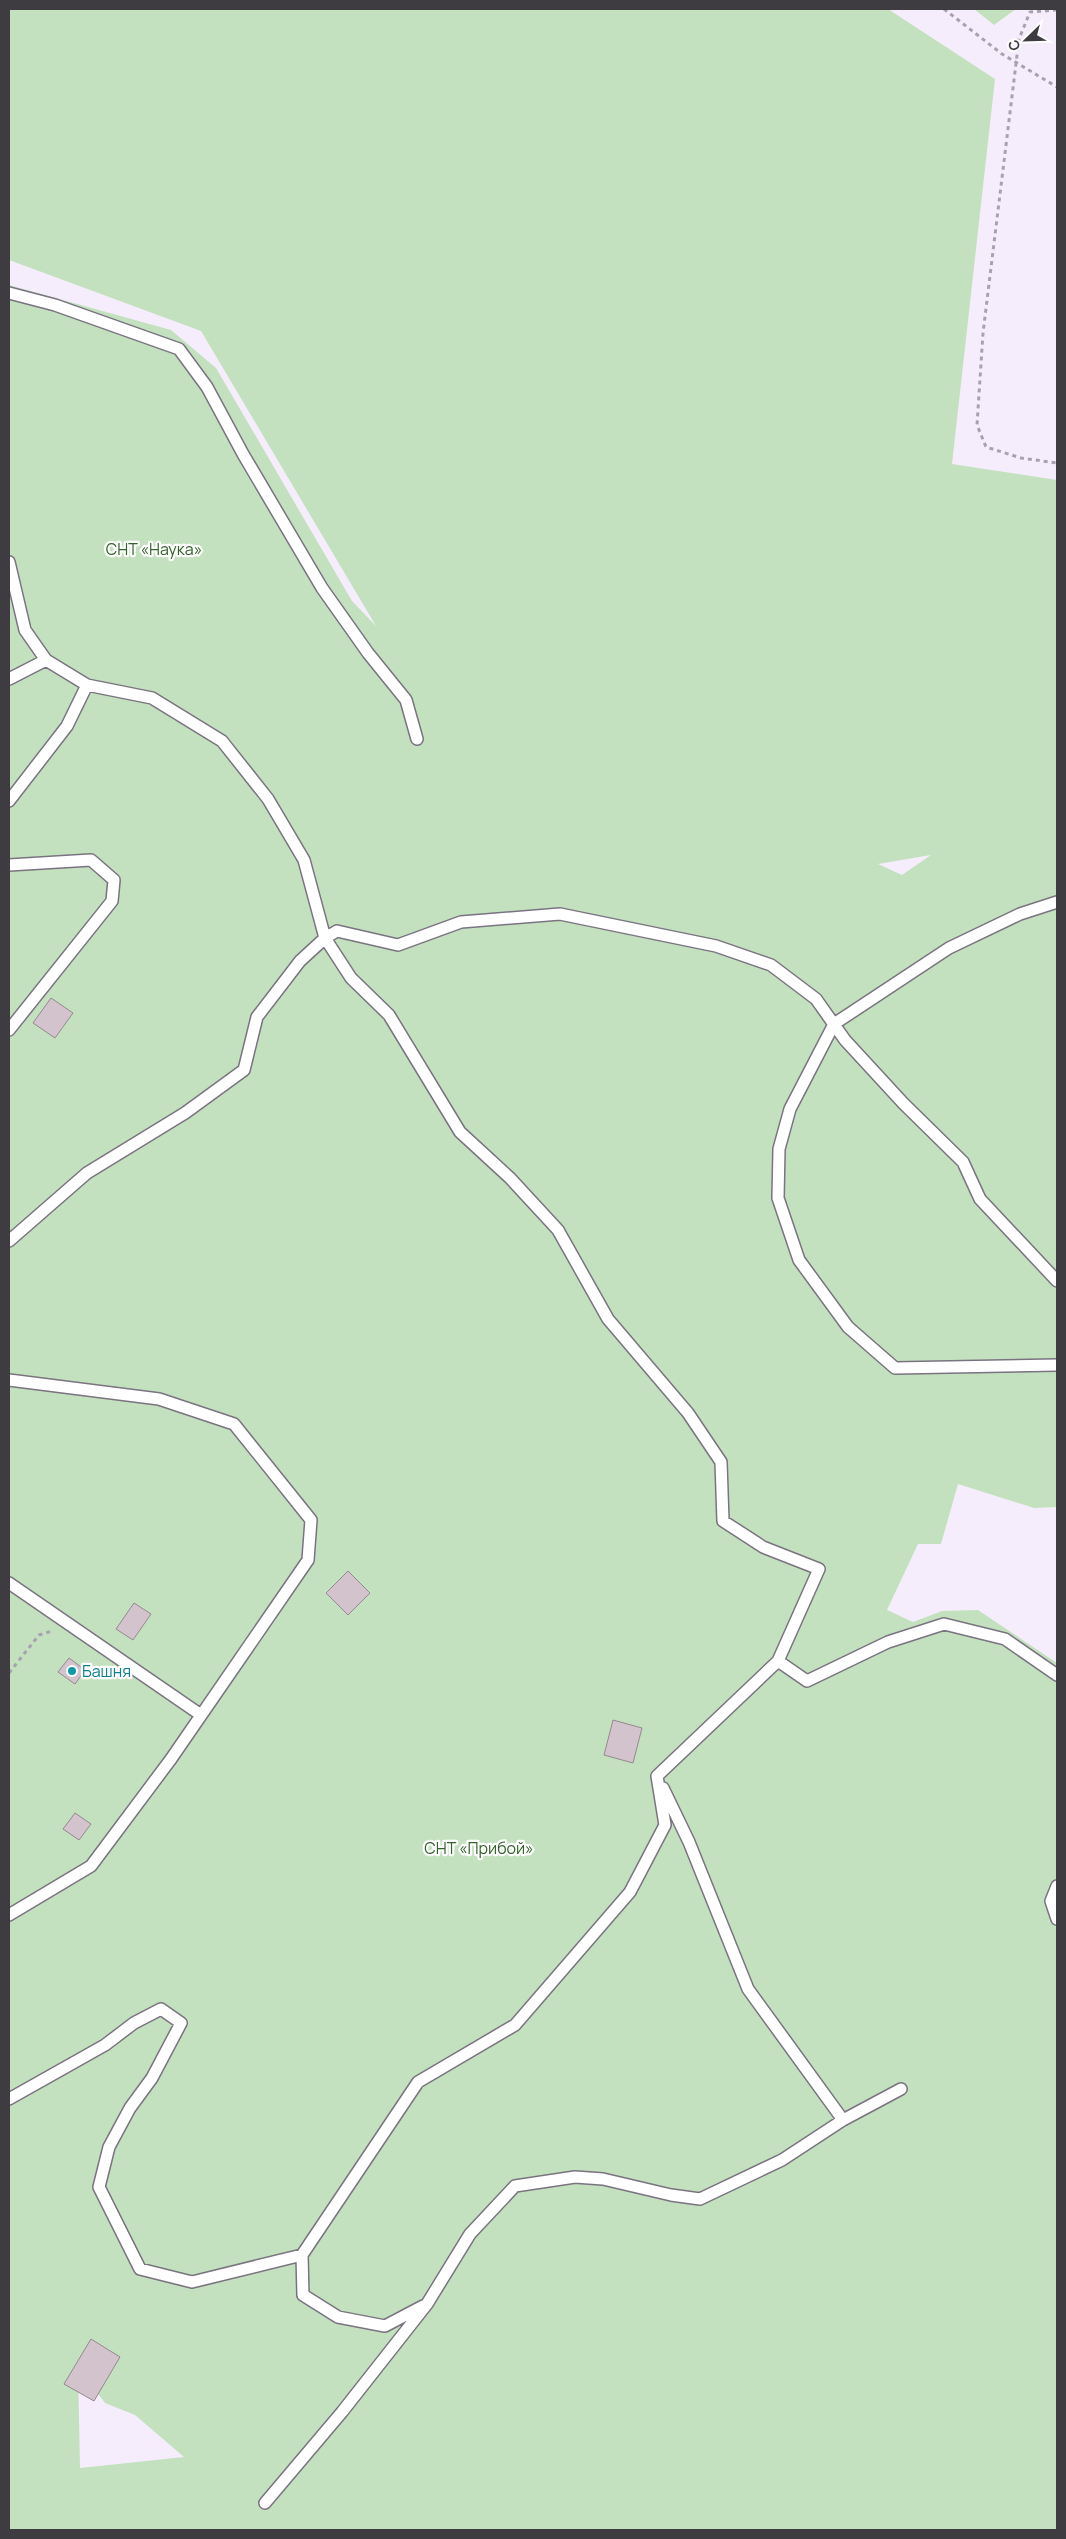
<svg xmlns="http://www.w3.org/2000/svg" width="1066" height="2539" viewBox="0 0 1066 2539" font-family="Manrope,sans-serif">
  <rect width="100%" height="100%" fill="#f5edfc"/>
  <path fill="#c4e1bf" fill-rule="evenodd" d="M 9,9 L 888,9 L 995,79 L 952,464 L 1057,480 L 1057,1507 L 1034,1508 L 958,1484 L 941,1544 L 918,1544 L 887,1610 L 913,1622 L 942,1611 L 978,1610 L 1057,1663 L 1057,2530 L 9,2530 L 9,285 L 171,330 L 216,368 L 352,601 L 376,626 L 201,331 L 9,260 ZM 931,855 L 902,875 L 878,864 ZM 78,2367 L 105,2403 L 135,2415 L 184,2457 L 80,2468 Z
    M 974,9 L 1016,9 L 994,25 Z"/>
  <path fill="#d2c3cc" stroke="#968891" d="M 51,998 L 73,1013 L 55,1038 L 33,1023 Z
    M 348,1571 L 370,1593 L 348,1615 L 326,1593 Z
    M 134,1603 L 151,1614 L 133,1640 L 116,1629 Z
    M 69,1658 L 85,1670 L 75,1684 L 58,1672 Z
    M 613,1720 L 642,1728 L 633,1763 L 604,1755 Z
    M 75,1813 L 91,1824 L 79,1840 L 63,1829 Z
    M 91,2339 L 120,2357 L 94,2401 L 64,2384 Z"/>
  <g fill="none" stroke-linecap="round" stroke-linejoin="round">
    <defs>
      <path id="service" d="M 9,293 L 55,305 L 179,349 L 207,387 L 243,454 L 322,588 L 368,653 L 406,700 L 417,739
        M 9,562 L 25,630 L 46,660 L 87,685 L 152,698 L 222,741 L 268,799 L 304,860 L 325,938 L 351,978 L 389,1015 L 460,1132 L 510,1178 L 558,1230 L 608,1319 L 688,1413 L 721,1462 L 723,1521 L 763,1547 L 819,1569 L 778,1661 L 657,1776 L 665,1825 L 630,1892 L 515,2025 L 418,2082 L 302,2255 L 192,2282 L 140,2269 L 99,2187 L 109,2147 L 130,2108 L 152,2078 L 181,2023 L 161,2009 L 134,2023 L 105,2045 L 9,2099
        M 9,679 L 46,660
        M 9,801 L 67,726 L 87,685
        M 9,865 L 91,860 L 114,880 L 112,901 L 9,1030
        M 1057,902 L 1020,914 L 949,948 L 834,1024 L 790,1109 L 779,1149 L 778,1198 L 799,1260 L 848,1327 L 895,1368 L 1057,1365
        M 9,1241 L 87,1173 L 185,1113 L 244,1070 L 257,1017 L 300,961 L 325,938 L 337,931 L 398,945 L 461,922 L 560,914 L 716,946 L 771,965 L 816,999 L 845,1040 L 903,1103 L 963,1162 L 980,1199 L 1057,1281
        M 9,1380 L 159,1399 L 234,1424 L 311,1520 L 308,1560 L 171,1759 L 91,1866 L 9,1915
        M 9,1583 L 201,1715
        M 778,1661 L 807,1681 L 888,1642 L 944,1624 L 1005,1639 L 1057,1675
        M 663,1788 L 689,1842 L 748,1989 L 843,2120
        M 1057,1886 L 1051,1901 L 1057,1919
        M 302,2255 L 303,2295 L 338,2317 L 385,2326 L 423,2306
        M 265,2503 L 342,2412 L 427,2304 L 470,2234 L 515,2186 L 575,2177 L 603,2179 L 671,2195 L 700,2199 L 782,2160 L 843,2120 L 901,2089"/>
    </defs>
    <use href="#service" stroke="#7a7380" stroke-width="14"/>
    <path stroke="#a8a2ae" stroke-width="3" stroke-dasharray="4 4" stroke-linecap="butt" d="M 944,9 L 1002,54 L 1057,87
      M 1057,10 L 1030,12 L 1019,39 L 983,333 L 977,425 L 986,447 L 1021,458 L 1057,463
      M 9,1673 L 39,1635 L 52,1631"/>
    <use href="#service" stroke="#fff" stroke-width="11"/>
  </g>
  <circle fill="#0f9aa8" stroke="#fefefe" stroke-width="2" cx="72" cy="1671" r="5"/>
  <g text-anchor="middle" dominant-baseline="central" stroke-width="4.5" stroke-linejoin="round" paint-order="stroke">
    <g font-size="16" fill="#326328" stroke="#fefefe">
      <text x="154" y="549">СНТ «Наука»</text>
      <text x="479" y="1848">СНТ «Прибой»</text>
    </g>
    <g font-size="16" fill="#0d838f" stroke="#fefefe" text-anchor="start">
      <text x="82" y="1671">Башня</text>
    </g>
  </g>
  <rect width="1066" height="2539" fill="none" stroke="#3e3b41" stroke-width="20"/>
  <g transform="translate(1026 40) rotate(247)" stroke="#fefefe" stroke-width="4" paint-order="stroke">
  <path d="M0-4L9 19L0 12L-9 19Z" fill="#3e3b41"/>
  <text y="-8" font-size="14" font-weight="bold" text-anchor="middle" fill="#3e3b41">С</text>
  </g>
</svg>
